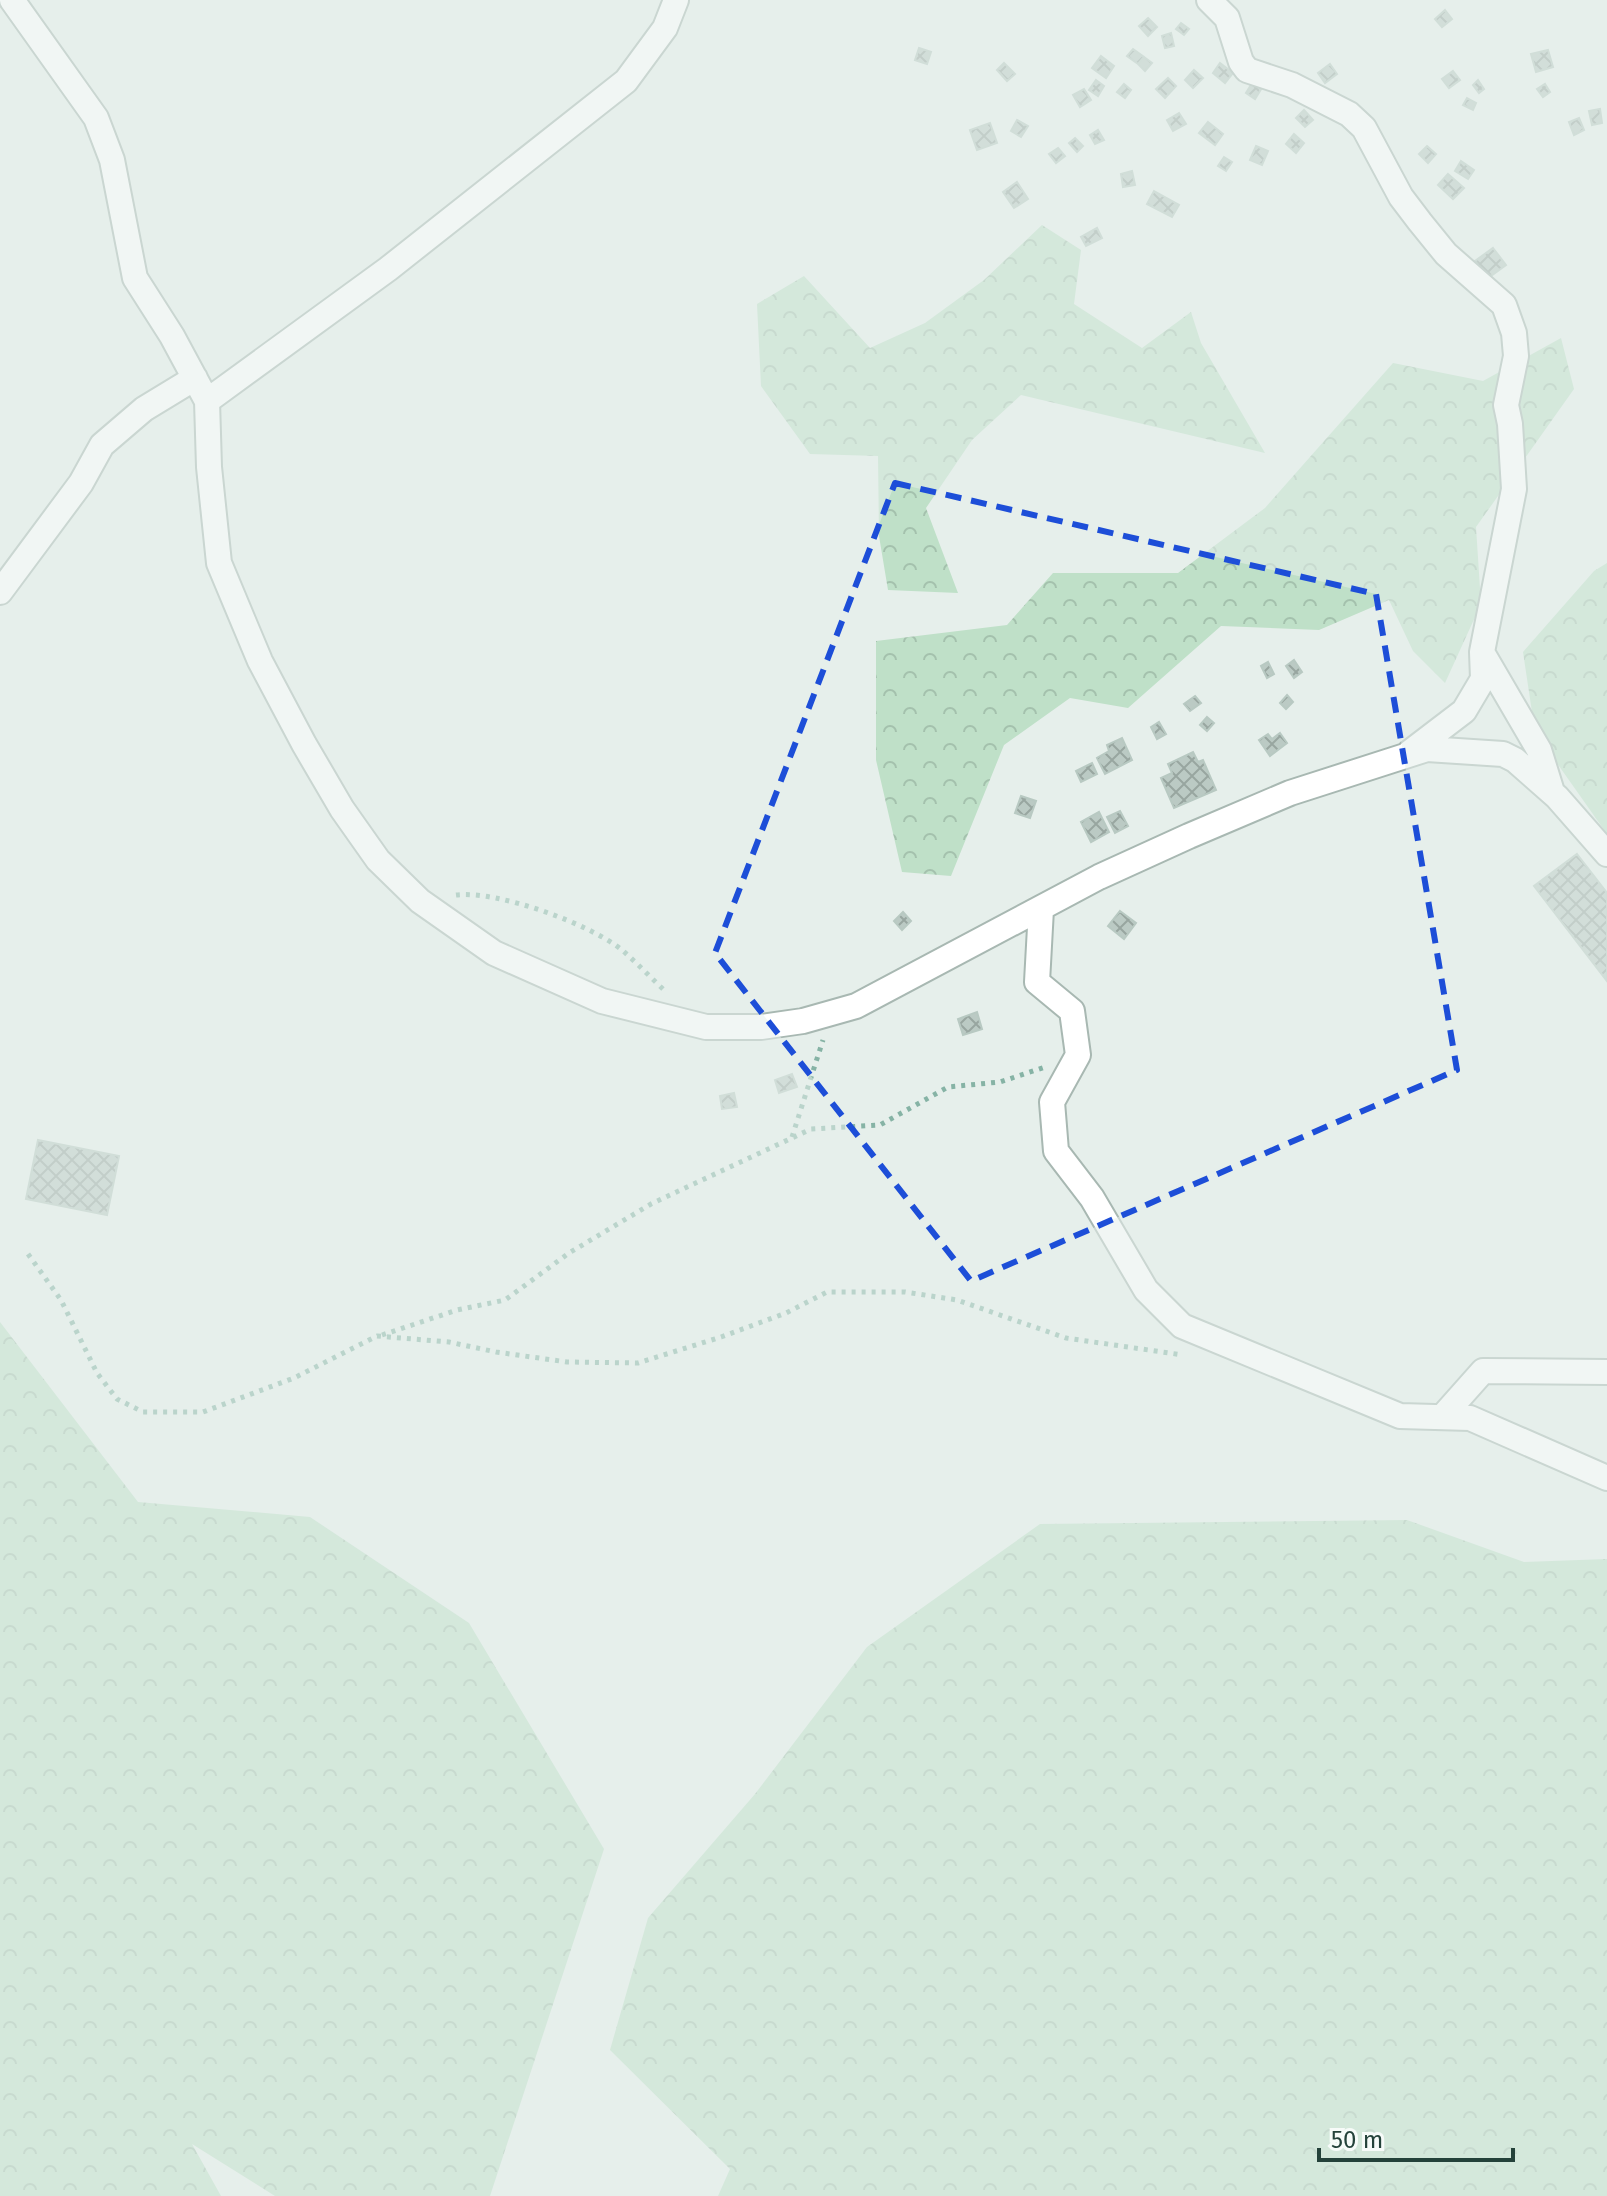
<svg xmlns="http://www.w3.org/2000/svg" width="1607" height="2196" viewBox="0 0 1607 2196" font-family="'Fira Sans',sans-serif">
  <defs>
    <pattern id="forest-crowns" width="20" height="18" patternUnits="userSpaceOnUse" patternTransform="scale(2)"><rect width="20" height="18" fill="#bfe0c8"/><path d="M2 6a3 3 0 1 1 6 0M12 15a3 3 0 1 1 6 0" fill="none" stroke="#a4c1ad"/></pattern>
    <pattern id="building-cross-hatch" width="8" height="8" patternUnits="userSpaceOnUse" patternTransform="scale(2)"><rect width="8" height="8" fill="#bbcac4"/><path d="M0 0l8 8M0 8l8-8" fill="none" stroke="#98a6a0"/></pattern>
  </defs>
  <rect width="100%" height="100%" fill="#e6efeb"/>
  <path fill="url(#forest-crowns)" d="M 1042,225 L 1081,250 L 1074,304 L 1142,348 L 1191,312 L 1201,343 L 1265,453 L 1021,395 L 972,440 L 926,508 L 958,593 L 888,590 L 879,536 L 878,456 L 810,454 L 761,386 L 757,304 L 804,276 L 870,348 L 925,323 L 984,280 Z
    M 1561,338 L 1574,389 L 1476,527 L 1481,604 L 1445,683 L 1413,651 L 1389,600 L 1319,630 L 1221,626 L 1128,708 L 1070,698 L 1004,745 L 951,876 L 902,872 L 876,760 L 876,641 L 1007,625 L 1053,573 L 1178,573 L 1265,508 L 1393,363 L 1483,381 Z
    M 1607,563 L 1607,834 L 1535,732 L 1523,652 L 1594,571 Z
    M 0,1322 L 138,1502 L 310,1517 L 469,1623 L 604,1849 L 490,2196 L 275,2196 L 192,2144 L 221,2196 L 0,2196 Z
    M 1407,1520 L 1524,1562 L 1607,1559 L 1607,2196 L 718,2196 L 730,2169 L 610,2050 L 648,1918 L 755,1794 L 867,1647 L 1040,1524 Z"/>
  <path fill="url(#building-cross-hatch)" stroke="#b8c9c2" stroke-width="2" d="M 1445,10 L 1452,19 L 1442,27 L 1435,19 Z
    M 1148,18 L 1157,27 L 1148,36 L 1139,26 Z
    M 1181,23 L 1189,29 L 1184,35 L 1176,29 Z
    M 1171,33 L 1174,46 L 1165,48 L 1162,36 Z
    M 919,48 L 931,52 L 927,64 L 915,60 Z
    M 1133,49 L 1144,57 L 1138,64 L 1127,56 Z
    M 1548,50 L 1553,67 L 1536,72 L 1531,54 Z
    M 1101,56 L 1114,66 L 1106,78 L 1092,68 Z
    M 1144,57 L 1152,63 L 1145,71 L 1138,64 Z
    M 1004,63 L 1015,74 L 1007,81 L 997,70 Z
    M 1220,63 L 1233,73 L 1225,83 L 1213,73 Z
    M 1330,64 L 1337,74 L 1325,83 L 1318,73 Z
    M 1194,70 L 1203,78 L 1193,88 L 1185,80 Z
    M 1453,71 L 1460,80 L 1449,88 L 1442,79 Z
    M 1168,78 L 1176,86 L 1165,98 L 1156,89 Z
    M 1096,80 L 1104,86 L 1098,96 L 1089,90 Z
    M 1254,80 L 1263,86 L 1255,99 L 1246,93 Z
    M 1478,80 L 1484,89 L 1479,93 L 1473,85 Z
    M 1124,84 L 1131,90 L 1125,98 L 1117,92 Z
    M 1545,84 L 1550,92 L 1543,97 L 1537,89 Z
    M 1084,89 L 1091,100 L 1080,107 L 1073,95 Z
    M 1467,98 L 1476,103 L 1473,110 L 1463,105 Z
    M 1600,109 L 1602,123 L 1592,125 L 1589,111 Z
    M 1304,110 L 1313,120 L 1305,127 L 1296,118 Z
    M 1179,113 L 1186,124 L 1173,131 L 1167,120 Z
    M 1579,118 L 1584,130 L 1574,135 L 1569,122 Z
    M 1017,120 L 1028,126 L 1021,137 L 1011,131 Z
    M 1208,122 L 1223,134 L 1215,145 L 1199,133 Z
    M 990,123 L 997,143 L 977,150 L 970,130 Z
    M 1098,130 L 1104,140 L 1095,144 L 1090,135 Z
    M 1294,134 L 1304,143 L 1296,153 L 1286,144 Z
    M 1075,138 L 1083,146 L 1077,152 L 1069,143 Z
    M 1256,146 L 1268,151 L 1262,165 L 1250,160 Z
    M 1427,146 L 1436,154 L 1428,163 L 1419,154 Z
    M 1058,148 L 1065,156 L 1056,163 L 1049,154 Z
    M 1224,157 L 1232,162 L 1226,171 L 1218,166 Z
    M 1461,161 L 1474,170 L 1468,179 L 1455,171 Z
    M 1132,171 L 1135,185 L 1123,187 L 1121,174 Z
    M 1448,174 L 1464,188 L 1453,199 L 1438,185 Z
    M 1017,182 L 1028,199 L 1014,208 L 1003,192 Z
    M 1154,191 L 1179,205 L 1172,217 L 1147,204 Z
    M 1097,228 L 1102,238 L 1086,246 L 1081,237 Z
    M 1493,248 L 1506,265 L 1488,278 L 1475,261 Z
    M 1294,660 L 1302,672 L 1294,678 L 1286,666 Z
    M 1268,662 L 1274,674 L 1267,678 L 1261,666 Z
    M 1287,695 L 1293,702 L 1286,709 L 1280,703 Z
    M 1195,696 L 1201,703 L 1190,711 L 1184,704 Z
    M 1207,717 L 1214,723 L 1207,731 L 1200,725 Z
    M 1159,722 L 1166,734 L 1157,739 L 1151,727 Z
    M 1280,733 L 1287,743 L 1270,756 L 1259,740 L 1268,734 L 1272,739 Z
    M 1122,738 L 1132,760 L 1105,774 L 1097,758 L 1109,751 L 1107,745 Z
    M 1193,752 L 1198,762 L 1203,760 L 1216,790 L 1174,808 L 1161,778 L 1172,773 L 1168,764 Z
    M 1092,763 L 1097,774 L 1081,782 L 1076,771 Z
    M 1021,796 L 1036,801 L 1030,818 L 1015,813 Z
    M 1120,811 L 1128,826 L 1115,833 L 1107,817 Z
    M 1099,812 L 1109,832 L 1091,842 L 1081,822 Z
    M 1577,854 L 1607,893 L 1607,981 L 1534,886 Z
    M 1120,911 L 1136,923 L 1124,939 L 1108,926 Z
    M 903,912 L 911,921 L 902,930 L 894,921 Z
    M 977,1012 L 982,1029 L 963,1035 L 958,1019 Z
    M 792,1074 L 797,1087 L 779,1093 L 775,1080 Z
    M 734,1093 L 737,1107 L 722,1109 L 720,1096 Z
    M 38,1140 L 119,1156 L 107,1215 L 26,1199 Z"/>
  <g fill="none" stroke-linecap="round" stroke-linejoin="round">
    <defs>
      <path id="minor" d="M 12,0 L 96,118 L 112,160 L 135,278 L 172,336 L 207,401 L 209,467 L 219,563 L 260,661 L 304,744 L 342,809 L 378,860 L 420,901 L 494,953 L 602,1001 L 706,1027 L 761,1027 L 803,1021 L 856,1006 L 1099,877 L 1189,836 L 1290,793 L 1427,749 L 1503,754 L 1515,760 L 1557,797 L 1607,854
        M 1209,0 L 1227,18 L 1241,62 L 1247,70 L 1292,85 L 1349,114 L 1364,128 L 1401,197 L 1420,222 L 1446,254 L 1504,305 L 1514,333 L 1516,356 L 1506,405 L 1510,424 L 1514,489 L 1482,652 L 1483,679 L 1464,711 L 1409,753
        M 207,401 L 388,269 L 626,81 L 665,28 L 676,0
        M 0,592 L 81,483 L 102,445 L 144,409 L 195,378
        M 1483,654 L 1539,750 L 1552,792
        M 1041,909 L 1037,982 L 1072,1011 L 1078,1055 L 1052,1102 L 1056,1151 L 1092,1198 L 1146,1290 L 1182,1326 L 1400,1416 L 1470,1418 L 1607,1478
        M 1443,1416 L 1483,1371 L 1607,1372"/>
    </defs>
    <use href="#minor" stroke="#a8b8b2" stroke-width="28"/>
    <path stroke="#86b3a5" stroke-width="5" stroke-dasharray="4 6" stroke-linecap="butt" d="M 456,895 C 497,890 590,924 622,950 C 636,962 649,976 663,989
      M 792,1137 L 823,1040
      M 28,1254 L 61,1300 L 97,1373 L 117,1399 L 143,1412 L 203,1412 L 294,1378 L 377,1336 L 449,1342 L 496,1352 L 567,1362 L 638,1363 L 721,1337 L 786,1313 L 827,1292 L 905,1292 L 957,1300 L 1066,1338 L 1183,1355
      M 382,1335 L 457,1310 L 505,1300 L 569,1253 L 651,1204 L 811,1129 L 880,1125 L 948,1087 L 1000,1082 L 1045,1067"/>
    <use href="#minor" stroke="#fff" stroke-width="24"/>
  </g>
  <path d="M0 0H1607V2196H0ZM 895,483 L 1376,594 L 1457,1070 L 971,1281 L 715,953 Z" fill="#e6efeb" fill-opacity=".55" fill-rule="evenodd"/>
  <path fill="none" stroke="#1d4ed8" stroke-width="6" stroke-dasharray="16 10" stroke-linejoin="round" d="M 895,483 L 1376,594 L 1457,1070 L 971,1281 L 715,953 Z"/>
  <path d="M1319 2148v12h194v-12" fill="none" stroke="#24423a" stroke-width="4"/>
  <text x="1331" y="2148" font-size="24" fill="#24423a" stroke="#f7fbf9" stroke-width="6" paint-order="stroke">50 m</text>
</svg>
